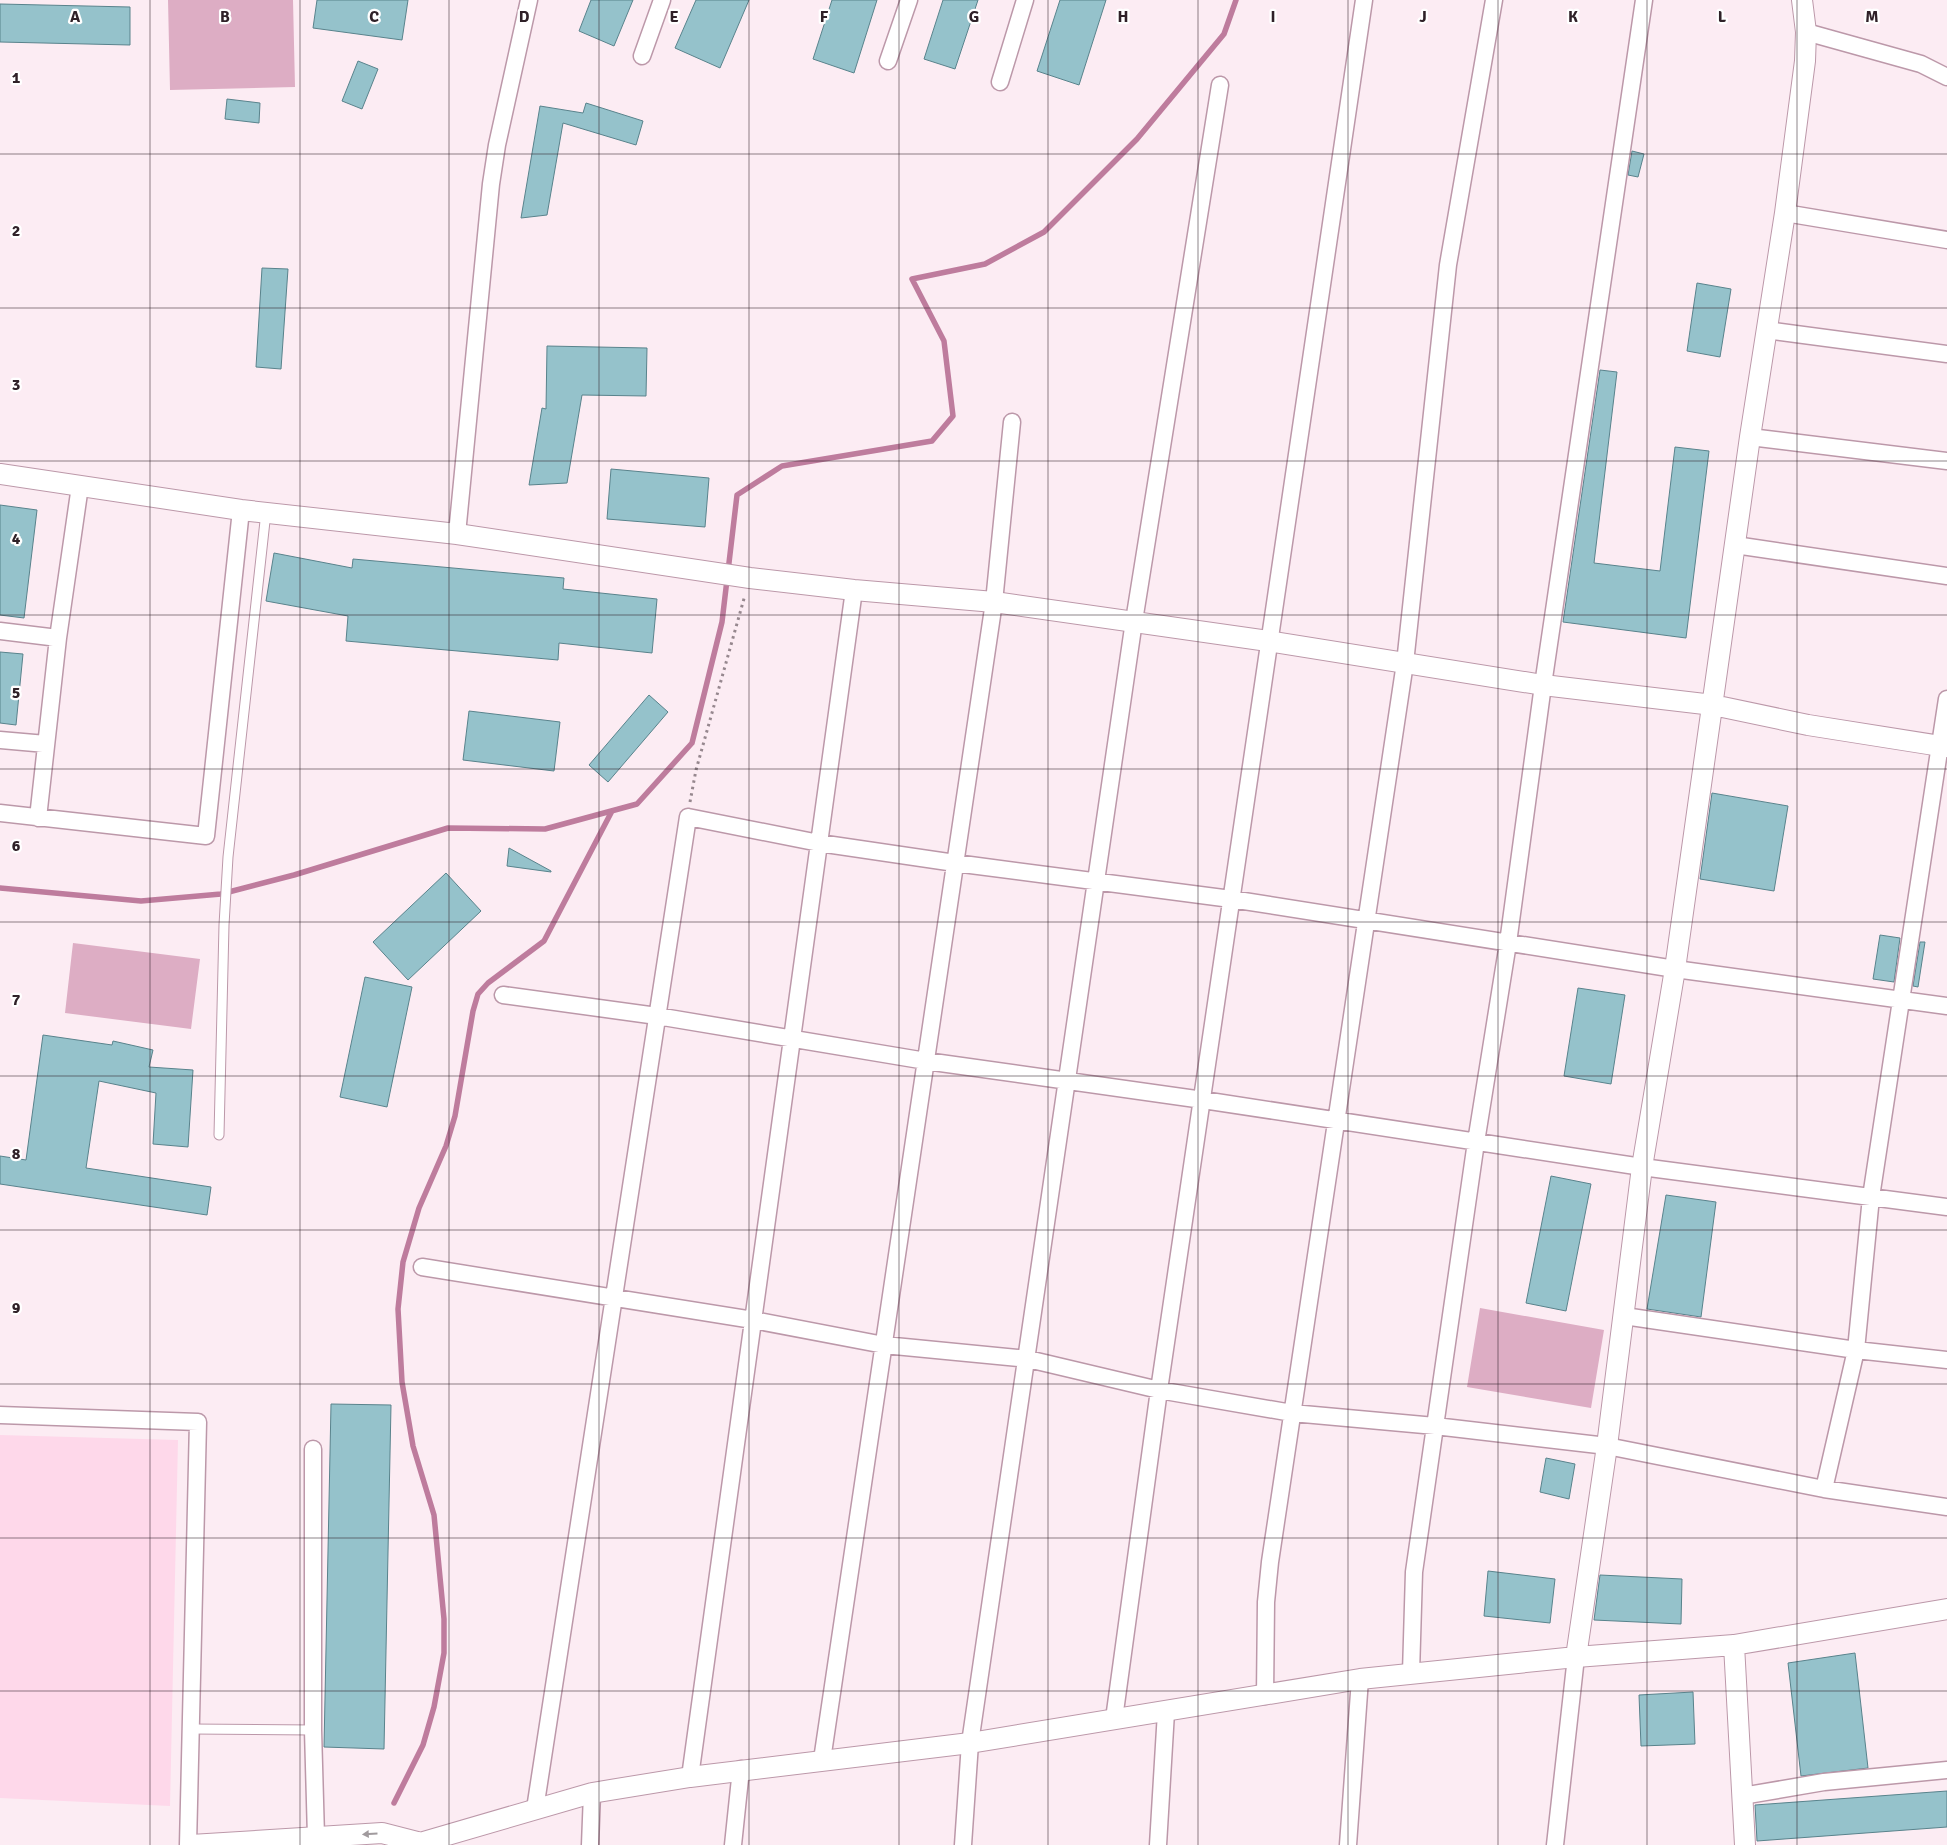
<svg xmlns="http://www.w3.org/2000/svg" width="1947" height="1845" viewBox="0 0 1947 1845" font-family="Signika,sans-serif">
  <rect width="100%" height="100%" fill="#fcecf3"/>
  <path fill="#fed8ea" d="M 0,1435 L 178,1440 L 170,1806 L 0,1798 Z"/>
  <path fill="#ddadc4" d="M 168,0 L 293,0 L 295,87 L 170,90 Z
    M 73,943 L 200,959 L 191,1029 L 65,1013 Z
    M 1480,1308 L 1604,1330 L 1591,1408 L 1467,1387 Z"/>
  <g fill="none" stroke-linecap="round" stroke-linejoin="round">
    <path stroke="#be7c9d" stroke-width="5.5" d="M 0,888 L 141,901 L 221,894 L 294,875 L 448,828 L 545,829 L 637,804 L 692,743 L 722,622 L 737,495 L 782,466 L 932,441 L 953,416 L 944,341 L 912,279 L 985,264 L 1044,232 L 1137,139 L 1224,34 L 1236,0
      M 394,1803 L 423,1745 L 434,1707 L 444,1653 L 444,1619 L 434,1515 L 413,1446 L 402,1382 L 398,1309 L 403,1262 L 419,1208 L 446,1146 L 455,1116 L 473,1011 L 478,994 L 488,983 L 544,941 L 612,811"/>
  </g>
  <path fill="#95c2cb" stroke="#59838c" d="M 317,0 L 408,0 L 402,40 L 313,28 Z
    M 591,0 L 633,0 L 614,46 L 579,31 Z
    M 696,0 L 749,0 L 720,68 L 675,48 Z
    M 832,0 L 877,0 L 854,73 L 813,59 Z
    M 943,0 L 978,0 L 955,69 L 924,59 Z
    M 1060,0 L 1106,0 L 1079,85 L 1037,71 Z
    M 0,4 L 130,7 L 130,45 L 0,42 Z
    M 358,61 L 378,69 L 362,109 L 342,101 Z
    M 227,99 L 260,103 L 259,123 L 225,119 Z
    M 586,103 L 643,121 L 636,145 L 563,123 L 547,215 L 521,218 L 540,106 L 583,113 Z
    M 1632,151 L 1644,154 L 1638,177 L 1628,175 Z
    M 262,268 L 288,269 L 281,369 L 256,367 Z
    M 1697,283 L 1731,289 L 1720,357 L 1687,351 Z
    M 547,346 L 647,348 L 646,396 L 582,395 L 567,483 L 529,485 L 542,408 L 546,409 Z
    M 1600,370 L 1617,372 L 1594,563 L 1660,571 L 1675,447 L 1709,451 L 1686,638 L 1563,622 Z
    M 611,469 L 709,478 L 705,527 L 607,519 Z
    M 0,505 L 37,510 L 24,618 L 0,615 Z
    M 274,553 L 352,568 L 353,559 L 564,578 L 563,589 L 657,599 L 652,653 L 559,643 L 558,660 L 346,641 L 348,616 L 266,601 Z
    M 0,652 L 23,654 L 16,725 L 0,723 Z
    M 649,695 L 668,712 L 608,782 L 589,765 Z
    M 469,711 L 560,722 L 554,771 L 463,760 Z
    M 1712,793 L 1788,806 L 1774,891 L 1700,879 Z
    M 509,848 L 551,871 L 551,872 L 507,866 Z
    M 446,873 L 481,911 L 408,980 L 373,942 Z
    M 1880,935 L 1900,938 L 1894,982 L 1873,979 Z
    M 1920,942 L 1925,942 L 1918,987 L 1913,986 Z
    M 365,977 L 412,987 L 387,1107 L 340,1097 Z
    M 1578,988 L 1625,995 L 1611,1084 L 1564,1076 Z
    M 43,1035 L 112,1045 L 113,1041 L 153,1050 L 149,1067 L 193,1070 L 188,1147 L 153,1144 L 156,1093 L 99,1081 L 86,1168 L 211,1187 L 207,1215 L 0,1184 L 0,1156 L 26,1160 Z
    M 1551,1176 L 1591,1184 L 1566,1311 L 1526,1303 Z
    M 1666,1195 L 1716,1202 L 1701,1317 L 1647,1309 Z
    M 331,1404 L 391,1405 L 384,1749 L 324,1747 Z
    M 1546,1458 L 1575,1464 L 1569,1499 L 1540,1492 Z
    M 1488,1571 L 1555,1579 L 1550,1623 L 1484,1616 Z
    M 1600,1575 L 1682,1579 L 1681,1624 L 1594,1620 Z
    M 1855,1653 L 1868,1768 L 1801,1776 L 1788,1663 Z
    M 1693,1692 L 1695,1744 L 1641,1746 L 1639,1695 Z
    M 1947,1791 L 1947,1827 L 1757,1841 L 1755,1805 Z"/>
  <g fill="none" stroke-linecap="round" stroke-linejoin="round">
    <defs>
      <path id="service" d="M 219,1135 L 224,925 L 228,857 L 266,512
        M 191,1729 L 313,1730"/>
      <path id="minor" d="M 1806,32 L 1921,64 L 1947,77
        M 642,56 L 662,0
        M 888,61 L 909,0
        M 1000,82 L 1025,0
        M 1785,213 L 1947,240
        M 1766,330 L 1947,354
        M 1750,437 L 1947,461
        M 457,534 L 491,184 L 497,145 L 529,0
        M 1735,545 L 1947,576
        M 0,631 L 58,638
        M 0,740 L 46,744
        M 0,813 L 206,836 L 241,510
        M 38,818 L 58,638 L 80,486
        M 503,995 L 657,1016 L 926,1061 L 1203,1100 L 1642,1167 L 1947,1207
        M 422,1267 L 753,1320 L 884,1345 L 1028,1359 L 1159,1390 L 1292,1413 L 1435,1426 L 1607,1446 L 1824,1489 L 1947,1507
        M 1624,1316 L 1856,1350 L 1947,1360
        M 0,1415 L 198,1422 L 188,1845
        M 313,1449 L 313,1730 L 316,1837
        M 1824,1489 L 1856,1350 L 1871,1197 L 1947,699
        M 1411,1673 L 1414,1572 L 1476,1142 L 1508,943 L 1543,685 L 1644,0
        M 1265,1696 L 1266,1602 L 1270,1562 L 1405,663 L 1448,265 L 1494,0
        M 1114,1719 L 1159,1390 L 1364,0
        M 822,1760 L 994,602 L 1012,422
        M 690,1777 L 854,590
        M 1742,1796 L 1824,1782 L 1947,1770
        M 535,1809 L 688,817 L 819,843 L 955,863 L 1231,899 L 1675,969 L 1947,1006
        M 590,1845 L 592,1793
        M 733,1845 L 741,1769
        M 963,1845 L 970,1743 L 1134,621 L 1220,85
        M 1158,1845 L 1166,1712
        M 1348,1845 L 1360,1679
        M 1555,1845 L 1576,1657"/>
      <path id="tertiary" d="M 0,474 L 241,510 L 457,534 L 750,578 L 854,590 L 994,602 L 1268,641 L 1543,685 L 1713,705 L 1808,725 L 1947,747
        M 1734,1645 L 1745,1845
        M 1576,1657 L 1607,1446 L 1642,1167 L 1675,969 L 1750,437 L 1785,213 L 1805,61 L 1806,32 L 1802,0
        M 191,1845 L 382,1833 L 417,1842
        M 413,1845 L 592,1793 L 690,1777 L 970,1743 L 1360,1679 L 1576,1657 L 1734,1645 L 1947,1609"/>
    </defs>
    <use href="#service" stroke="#bc98a9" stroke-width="11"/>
    <use href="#minor" stroke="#bc98a9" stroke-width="19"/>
    <use href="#tertiary" stroke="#bc98a9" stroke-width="22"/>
    <path stroke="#96878e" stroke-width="3" stroke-dasharray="2.5 4" stroke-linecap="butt" d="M 690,802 L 696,770 L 745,595"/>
    <use href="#service" stroke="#fff" stroke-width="9"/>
    <use href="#minor" stroke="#fff" stroke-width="16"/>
    <use href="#tertiary" stroke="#fff" stroke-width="20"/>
  </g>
  <defs><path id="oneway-solid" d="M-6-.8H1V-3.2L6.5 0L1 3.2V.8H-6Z" transform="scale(1.25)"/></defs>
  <use fill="#a19b9e" href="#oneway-solid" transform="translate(370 1834) rotate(177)"/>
  <path fill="none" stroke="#2f2128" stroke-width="1" stroke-opacity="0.55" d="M 150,0 L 150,1845M 300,0 L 300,1845M 449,0 L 449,1845M 599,0 L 599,1845M 749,0 L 749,1845M 899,0 L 899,1845M 1048,0 L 1048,1845M 1198,0 L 1198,1845M 1348,0 L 1348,1845M 1498,0 L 1498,1845M 1647,0 L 1647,1845M 1797,0 L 1797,1845M 0,154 L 1947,154M 0,308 L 1947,308M 0,461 L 1947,461M 0,615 L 1947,615M 0,769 L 1947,769M 0,922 L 1947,922M 0,1076 L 1947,1076M 0,1230 L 1947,1230M 0,1384 L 1947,1384M 0,1538 L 1947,1538M 0,1691 L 1947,1691"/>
  <g font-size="16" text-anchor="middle" font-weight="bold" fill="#2f2128" stroke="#fff" stroke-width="4.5" stroke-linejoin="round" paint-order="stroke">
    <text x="75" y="22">A</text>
    <text x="225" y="22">B</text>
    <text x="374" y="22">C</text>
    <text x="524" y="22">D</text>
    <text x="674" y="22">E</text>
    <text x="824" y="22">F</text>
    <text x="974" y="22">G</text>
    <text x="1123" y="22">H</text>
    <text x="1273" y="22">I</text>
    <text x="1423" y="22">J</text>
    <text x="1573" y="22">K</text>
    <text x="1722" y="22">L</text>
    <text x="1872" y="22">M</text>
    <text x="16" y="83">1</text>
    <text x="16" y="236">2</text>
    <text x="16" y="390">3</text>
    <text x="16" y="544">4</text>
    <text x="16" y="698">5</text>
    <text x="16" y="851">6</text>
    <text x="16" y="1005">7</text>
    <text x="16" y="1159">8</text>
    <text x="16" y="1313">9</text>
  </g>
</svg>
